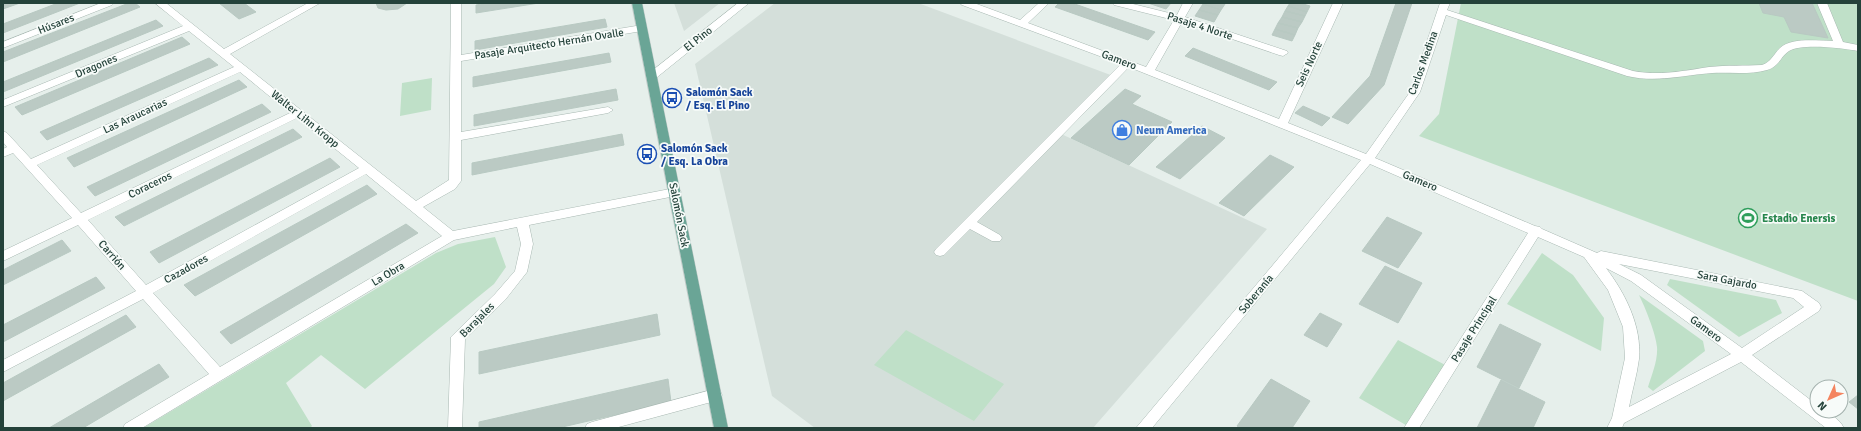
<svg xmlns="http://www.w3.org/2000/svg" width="1861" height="431" viewBox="0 0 1861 431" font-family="Signika,sans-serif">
  <rect width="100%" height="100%" fill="#e6efeb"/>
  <path fill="#d4dfda" d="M 674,3 L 720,3 L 684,31 Z
    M 775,3 L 918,3 L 1116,77 L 1059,133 L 1267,229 L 1093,428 L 815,428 L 772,396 L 695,64 Z"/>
  <path fill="#bfe0c8" d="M 1461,3 L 1858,3 L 1858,301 L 1419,136 L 1439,114 Z
    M 432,78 L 431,110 L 400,116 L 402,83 Z
    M 495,237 L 506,267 L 494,284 L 365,389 L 321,355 L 286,383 L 312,426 L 310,428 L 143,428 L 436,253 L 458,244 Z
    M 1542,253 L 1573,275 L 1604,318 L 1601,351 L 1507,304 Z
    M 1670,279 L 1776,300 L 1782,313 L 1739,337 L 1667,285 Z
    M 1639,295 L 1703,341 L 1705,351 L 1653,391 L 1648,387 C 1652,374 1658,360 1657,347 C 1656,334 1645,307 1639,295 Z
    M 906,330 L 1004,384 L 974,421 L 874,365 Z
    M 1398,340 L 1449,367 L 1411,428 L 1359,398 Z"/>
  <path fill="#bbcac4" stroke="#b8c9c2" d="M 3,3 L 20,3 L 3,9 Z
    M 58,3 L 80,3 L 3,33 L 3,24 Z
    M 129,3 L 135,3 L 140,7 L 3,62 L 3,52 Z
    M 219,3 L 244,3 L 256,12 L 239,19 Z
    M 376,3 L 407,3 L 398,9 L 386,10 L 378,8 Z
    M 487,3 L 539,3 L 476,13 L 476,5 Z
    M 1059,3 L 1072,3 L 1155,32 L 1148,40 L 1055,7 Z
    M 1148,3 L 1171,3 L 1166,9 Z
    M 1204,3 L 1223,3 L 1225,4 L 1221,10 L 1203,4 Z
    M 1290,3 L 1300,3 L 1310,6 L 1307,12 L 1288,6 Z
    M 1396,3 L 1412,3 L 1384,85 L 1348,124 L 1332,117 L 1370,76 Z
    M 1759,3 L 1812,3 L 1828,38 L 1791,32 L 1784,17 L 1763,13 Z
    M 1203,4 L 1221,10 L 1218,15 L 1199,10 Z
    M 1288,6 L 1307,12 L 1305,16 L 1285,11 Z
    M 1199,10 L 1218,15 L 1214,22 L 1195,16 Z
    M 1285,11 L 1305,16 L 1302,22 L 1282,17 Z
    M 1282,17 L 1302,22 L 1298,28 L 1278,23 Z
    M 605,19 L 607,27 L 475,50 L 475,41 Z
    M 156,20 L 163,26 L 3,92 L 3,82 Z
    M 1278,23 L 1298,28 L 1295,35 L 1275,29 Z
    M 1275,29 L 1295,35 L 1292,41 L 1272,35 Z
    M 182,37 L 190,44 L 22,115 L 15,107 Z
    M 1193,48 L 1277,82 L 1269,90 L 1185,56 Z
    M 609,53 L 611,62 L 473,87 L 473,77 Z
    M 209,58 L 218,65 L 47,140 L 40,132 Z
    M 239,80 L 247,87 L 74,167 L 67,158 Z
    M 616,89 L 618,100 L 474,126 L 474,115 Z
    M 1125,89 L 1141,96 L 1132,104 L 1172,122 L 1129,165 L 1071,138 Z
    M 262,104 L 271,112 L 95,196 L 87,187 Z
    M 1303,106 L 1330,118 L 1322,126 L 1295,113 Z
    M 1202,126 L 1225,138 L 1180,179 L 1156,167 Z
    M 293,129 L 302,137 L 124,226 L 115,217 Z
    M 622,134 L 624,145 L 472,175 L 472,163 Z
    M 1270,155 L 1294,167 L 1244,216 L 1219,203 Z
    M 330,158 L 340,167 L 159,263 L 150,252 Z
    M 367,185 L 377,194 L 195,296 L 184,285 Z
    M 1387,217 L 1422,233 L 1398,268 L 1362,251 Z
    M 406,224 L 418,233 L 231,344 L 220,332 Z
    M 62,240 L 71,251 L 3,285 L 3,270 Z
    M 1385,266 L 1422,283 L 1398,323 L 1359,304 Z
    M 96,277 L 105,288 L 3,342 L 3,325 Z
    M 1320,313 L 1342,324 L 1327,347 L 1304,335 Z
    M 657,314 L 660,335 L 479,374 L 479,352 Z
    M 126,315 L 136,327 L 3,401 L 3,383 Z
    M 1500,324 L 1541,344 L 1519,388 L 1477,367 Z
    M 159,364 L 169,377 L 83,428 L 49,428 Z
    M 668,379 L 671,402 L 558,428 L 479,428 L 479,422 Z
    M 1271,379 L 1310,401 L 1292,428 L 1240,428 L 1237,426 Z
    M 1501,380 L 1545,402 L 1533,428 L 1477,428 Z
    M 1858,395 L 1858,409 L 1849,402 Z"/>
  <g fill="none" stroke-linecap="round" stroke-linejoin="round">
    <defs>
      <path id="minor" d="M 101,3 L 114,3 L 112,5 L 3,48 L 3,42 Z
        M 155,3 L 166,3 L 224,49 L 308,3 L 320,3 L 230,54 L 416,201 L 449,180 L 451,3 L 461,3 L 461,55 L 642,25 L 645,26 L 647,28 L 642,31 L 461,61 L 461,132 L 608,107 L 613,110 L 608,113 L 461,140 L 461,181 L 455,189 L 423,207 L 453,231 L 675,188 L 679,189 L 681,192 L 679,195 L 675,196 L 529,225 L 533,244 L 527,272 L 505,300 L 465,339 L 462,428 L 448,428 L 451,337 L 495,294 L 515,271 L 521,244 L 517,227 L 454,240 L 142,428 L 123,428 L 125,424 L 209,374 L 143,299 L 3,372 L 3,360 L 136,291 L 78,225 L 3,261 L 3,251 L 72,218 L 13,153 L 3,157 L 3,149 L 7,147 L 3,142 L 3,131 L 7,133 L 31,159 L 234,67 L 189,31 L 3,107 L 3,100 L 183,26 ZM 240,72 L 290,113 L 81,213 L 37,165 ZM 297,118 L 359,168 L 146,285 L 88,220 ZM 366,174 L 442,236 L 220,367 L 153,293 Z
        M 738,3 L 749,3 L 656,78 L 648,78 L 647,76 L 648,74 Z
        M 960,3 L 974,3 L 1020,20 L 1039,3 L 1049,3 L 1028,23 L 1146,67 L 1174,20 L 1114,5 L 1112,3 L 1129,3 L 1177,15 L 1183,3 L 1193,3 L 1185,17 L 1287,51 L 1288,53 L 1283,56 L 1279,55 L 1182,22 L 1155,70 L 1279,119 L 1333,3 L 1343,3 L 1288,123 L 1366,154 L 1410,92 L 1440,3 L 1450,3 L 1447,10 L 1633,71 C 1659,76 1683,71 1709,67 C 1727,65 1745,66 1762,65 C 1771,62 1773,55 1780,48 C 1792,37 1817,41 1833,41 L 1817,3 L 1827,3 L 1843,42 L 1858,45 L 1858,51 C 1844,48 1801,43 1789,51 C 1779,58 1780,66 1767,70 C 1750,75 1729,72 1712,73 C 1683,75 1657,83 1627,76 L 1446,15 L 1420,92 L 1375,158 L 1535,226 L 1540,227 L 1542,229 L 1597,253 L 1601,251 L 1802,291 L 1819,303 L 1821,307 L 1819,311 L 1752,355 L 1817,405 L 1817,411 C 1827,411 1839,418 1844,428 L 1826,428 L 1741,362 L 1624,423 L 1622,428 L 1607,428 L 1612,418 L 1625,358 L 1623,327 L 1608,290 L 1584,257 L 1538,237 L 1419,428 L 1404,428 L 1528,233 L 1370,164 L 1152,428 L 1136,428 L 1361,160 L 1129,67 L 977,222 L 1000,235 L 1002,238 L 1000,241 L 992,241 L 970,229 L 944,255 L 940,256 L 936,255 L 934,252 L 936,249 L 1121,64 L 962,5 ZM 1619,264 L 1793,298 L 1804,307 L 1742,348 L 1641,275 ZM 1606,268 L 1631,281 L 1731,354 L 1629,407 C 1632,391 1637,375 1639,359 C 1642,326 1625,293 1606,268 Z
        M 715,389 L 720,391 L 722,395 L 720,399 L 715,401 L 615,428 L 585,428 L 587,424 L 592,422 Z"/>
      <path id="major" d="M 632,3 L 642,3 L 728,428 L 714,428 Z"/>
    </defs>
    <use href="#minor" stroke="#a8b8b2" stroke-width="1"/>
    <use href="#major" stroke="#c2cac8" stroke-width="1"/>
    <use href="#minor" fill="#fff" fill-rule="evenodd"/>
    <use href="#major" fill="#6aa596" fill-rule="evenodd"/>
  </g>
  <defs>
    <symbol id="bus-ring" viewBox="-11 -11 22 22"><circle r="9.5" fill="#f7fbf9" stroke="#1a4fb4" stroke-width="1.5"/><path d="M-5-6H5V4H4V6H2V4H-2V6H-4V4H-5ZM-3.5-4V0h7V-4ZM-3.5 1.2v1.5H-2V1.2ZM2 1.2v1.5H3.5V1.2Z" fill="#1a4fb4"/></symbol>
    <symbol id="shop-ring" viewBox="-11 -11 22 22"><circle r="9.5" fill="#f7fbf9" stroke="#3f7fe0" stroke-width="1.5"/><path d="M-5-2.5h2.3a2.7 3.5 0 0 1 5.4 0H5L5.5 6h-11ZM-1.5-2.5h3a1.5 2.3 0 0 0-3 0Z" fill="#3f7fe0"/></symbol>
    <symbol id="stadium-ring" viewBox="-11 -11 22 22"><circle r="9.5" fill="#f7fbf9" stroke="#2e9e5b" stroke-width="1.5"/><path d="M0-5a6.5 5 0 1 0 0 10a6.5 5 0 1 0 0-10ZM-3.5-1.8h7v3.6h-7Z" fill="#2e9e5b"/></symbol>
  </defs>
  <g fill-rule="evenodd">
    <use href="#bus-ring" x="661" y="87" width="22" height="22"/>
    <use href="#shop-ring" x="1111" y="119" width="22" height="22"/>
    <use href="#bus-ring" x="636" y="143" width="22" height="22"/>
    <use href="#stadium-ring" x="1737" y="207" width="22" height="22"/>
  </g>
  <g text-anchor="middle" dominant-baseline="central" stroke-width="3.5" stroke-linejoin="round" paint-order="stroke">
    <g font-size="11" fill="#24423a" stroke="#f7fbf9">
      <text transform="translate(56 24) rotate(-22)">Húsares</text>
      <text transform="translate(1200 26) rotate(18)">Pasaje 4 Norte</text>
      <text transform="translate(698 39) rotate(-38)">El Pino</text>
      <text transform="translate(549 44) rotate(-9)">Pasaje Arquitecto Hernán Ovalle</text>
      <text transform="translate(1119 60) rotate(21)">Gamero</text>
      <text transform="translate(1423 63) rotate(-70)">Carlos Medina</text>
      <text transform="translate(1309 64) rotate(-65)">Seis Norte</text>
      <text transform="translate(96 66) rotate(-23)">Dragones</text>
      <text transform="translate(135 116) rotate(-25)">Las Araucarias</text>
      <text transform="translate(305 119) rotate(39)">Walter Lihn Kropp</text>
      <text transform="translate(1420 181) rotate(23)">Gamero</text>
      <text transform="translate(150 185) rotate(-26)">Coraceros</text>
      <text transform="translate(679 215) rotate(79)">Salomón Sack</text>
      <text transform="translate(112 255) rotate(49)">Carrión</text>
      <text transform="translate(186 269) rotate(-29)">Cazadores</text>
      <text transform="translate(388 274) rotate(-31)">La Obra</text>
      <text transform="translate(1727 280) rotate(11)">Sara Gajardo</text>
      <text transform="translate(1256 294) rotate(-50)">Soberanía</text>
      <text transform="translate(477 320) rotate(-45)">Barajales</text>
      <text transform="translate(1474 329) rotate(-58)">Pasaje Principal</text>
      <text transform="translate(1706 329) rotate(36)">Gamero</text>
    </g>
    <g font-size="11" font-weight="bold" fill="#164399" stroke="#f7fbf9" text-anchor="start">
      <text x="686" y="92">Salomón Sack<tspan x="686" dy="13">/ Esq. El Pino</tspan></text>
      <text x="661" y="148">Salomón Sack<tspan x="661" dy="13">/ Esq. La Obra</tspan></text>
    </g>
    <g font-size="11" font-weight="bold" fill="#366cbe" stroke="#f7fbf9" text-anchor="start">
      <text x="1136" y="130">Neum America</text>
    </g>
    <g font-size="11" font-weight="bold" fill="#27864d" stroke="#f7fbf9" text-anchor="start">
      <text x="1762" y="218">Estadio Enersis</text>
    </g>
  </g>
  <rect width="1861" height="431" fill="none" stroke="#24423a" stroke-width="8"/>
  <g transform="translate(1829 399) rotate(225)"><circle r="19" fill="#f7fbf9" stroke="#a3b1ad"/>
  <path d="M0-3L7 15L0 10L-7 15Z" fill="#f4845f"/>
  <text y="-6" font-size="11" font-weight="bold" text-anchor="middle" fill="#24423a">N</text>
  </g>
</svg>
